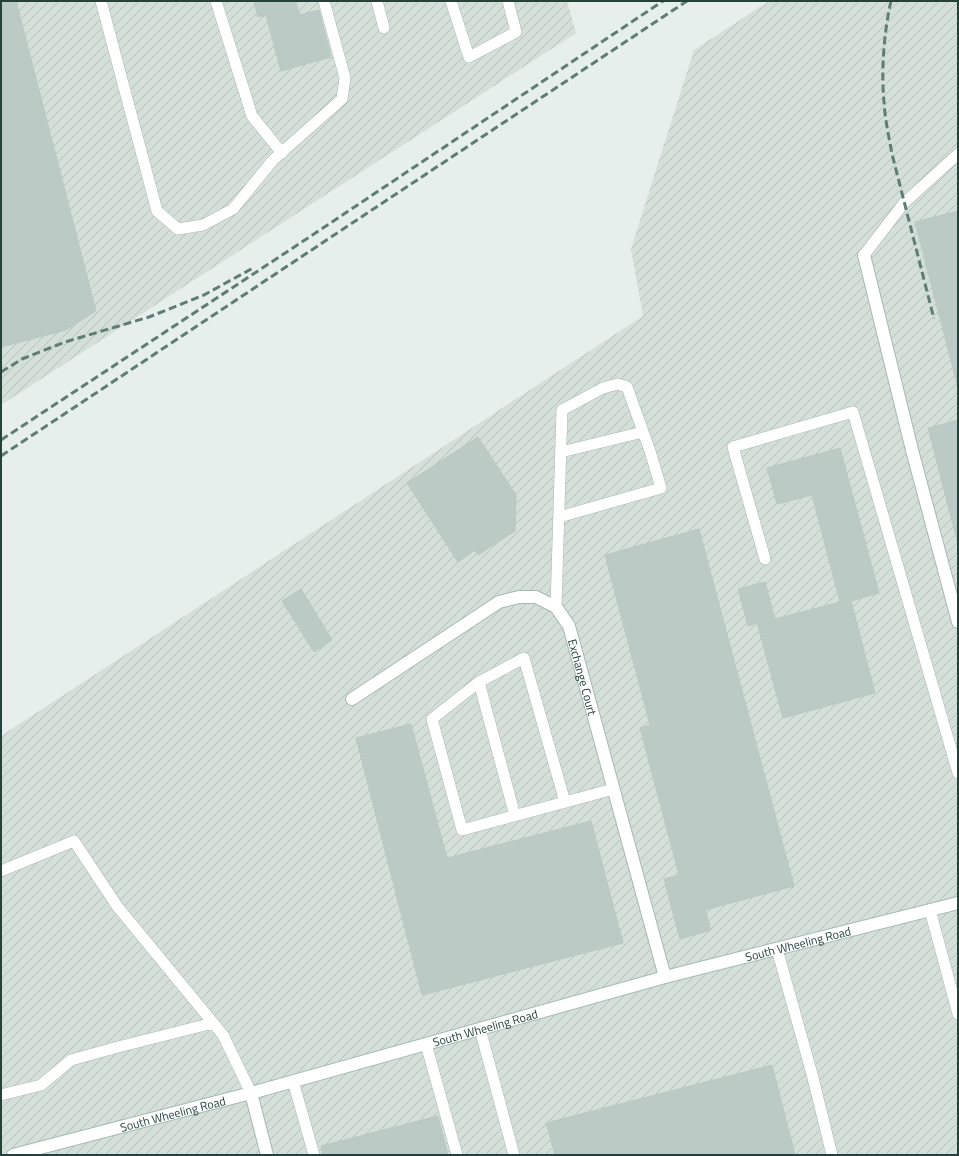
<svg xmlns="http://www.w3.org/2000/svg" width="959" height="1156" viewBox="0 0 959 1156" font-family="'Titillium Web',sans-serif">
  <defs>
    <pattern id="industrial-furrows" width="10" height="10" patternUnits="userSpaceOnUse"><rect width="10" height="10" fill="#d4dfda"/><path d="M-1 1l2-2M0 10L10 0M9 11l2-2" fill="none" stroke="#b6c1bc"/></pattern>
  </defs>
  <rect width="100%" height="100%" fill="#e6efeb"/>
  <path fill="url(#industrial-furrows)" d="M 1,1 L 567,1 L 576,33 L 1,405 Z
    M 769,1 L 958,1 L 958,1155 L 1,1155 L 1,736 L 643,316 L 631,249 L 694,50 Z"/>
  <path fill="#bbcac4" stroke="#b8c9c2" d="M 1,1 L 16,1 L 96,311 L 66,330 L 1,347 Z
    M 254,1 L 295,1 L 300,15 L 319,10 L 331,57 L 281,71 L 266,15 L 258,17 Z
    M 958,211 L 958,388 L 915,222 Z
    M 958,420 L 958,544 L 928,428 Z
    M 478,437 L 516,495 L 515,531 L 478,555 L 475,550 L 458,562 L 407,483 Z
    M 840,448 L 879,593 L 851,601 L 875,693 L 783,718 L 757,623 L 748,626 L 738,589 L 765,582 L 775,619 L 840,602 L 812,495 L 777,504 L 767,468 Z
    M 699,529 L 794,886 L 705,910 L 711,930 L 680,939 L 664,879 L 679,875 L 640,728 L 650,725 L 605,555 Z
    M 301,589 L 332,640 L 314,652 L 282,601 Z
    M 411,724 L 447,858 L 591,821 L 623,943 L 422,995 L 356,738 Z
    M 772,1065 L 795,1155 L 555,1155 L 546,1123 Z
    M 438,1116 L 448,1155 L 323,1155 L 321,1146 Z"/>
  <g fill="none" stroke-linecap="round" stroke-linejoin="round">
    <defs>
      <path id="service" d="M 101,1 L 157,211 L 178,229 L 203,225 L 233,209 L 273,160 L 342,99 L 345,78 L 324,1
        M 216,1 L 252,116 L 282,153
        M 377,1 L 384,28
        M 451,1 L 469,57 L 516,32 L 508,1
        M 864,255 L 904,203 L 958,154
        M 561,452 L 643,432
        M 765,559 L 733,447 L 853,412 L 958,773
        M 556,607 L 562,410 L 603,388 L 618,384 L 627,387 L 650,451 L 661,488 L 559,517
        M 479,682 L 515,816
        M 565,802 L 524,658 L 479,682 L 432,719 L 462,830 C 513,816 563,803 613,789
        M 1,871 L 74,841 L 117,906 L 223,1035 L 251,1093
        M 930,910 L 958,1014
        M 777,949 L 812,1074 L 832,1155
        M 480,1029 L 514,1155
        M 426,1044 L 457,1155
        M 293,1081 L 314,1155
        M 1,1095 L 41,1085 L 71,1060 L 118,1047 L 213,1023"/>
      <g id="minor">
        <path d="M 864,255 L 912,450 L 958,622"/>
        <path id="s1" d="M 352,699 L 499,602 L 519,597 L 536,597 L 556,607 L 569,626 L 665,977"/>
        <path d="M 251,1093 L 267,1155"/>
      </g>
      <g id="secondary">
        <path id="s2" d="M 13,1155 L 251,1093 L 665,977 L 958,903"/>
      </g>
    </defs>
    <use href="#service" stroke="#a8b8b2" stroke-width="12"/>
    <use href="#minor" stroke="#a8b8b2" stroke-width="14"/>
    <use href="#secondary" stroke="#a4bbb3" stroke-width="14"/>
    <use href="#service" stroke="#fff" stroke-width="11"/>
    <use href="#minor" stroke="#fff" stroke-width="12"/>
    <use href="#secondary" stroke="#fff" stroke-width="12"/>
    <path stroke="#5f7d75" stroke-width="3" stroke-dasharray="8 4" stroke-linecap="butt" d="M 891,1 C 884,32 881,70 884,102 C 885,120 889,137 892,154 L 934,319
      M 1,372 L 22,359 L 65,342 L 149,317 L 204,295 L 253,268
      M 1,440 L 311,236 L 663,1
      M 1,456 L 687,1"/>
  </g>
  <g text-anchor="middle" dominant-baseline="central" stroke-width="3.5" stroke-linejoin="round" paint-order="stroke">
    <g font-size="12" fill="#24423a" stroke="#f7fbf9">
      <text stroke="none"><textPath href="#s1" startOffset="312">Exchange Court</textPath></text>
      <text stroke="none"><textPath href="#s2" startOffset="813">South Wheeling Road</textPath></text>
      <text stroke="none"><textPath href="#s2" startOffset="489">South Wheeling Road</textPath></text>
      <text stroke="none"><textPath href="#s2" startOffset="165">South Wheeling Road</textPath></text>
    </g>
  </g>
  <rect width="959" height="1156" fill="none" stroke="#24423a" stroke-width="4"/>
</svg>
